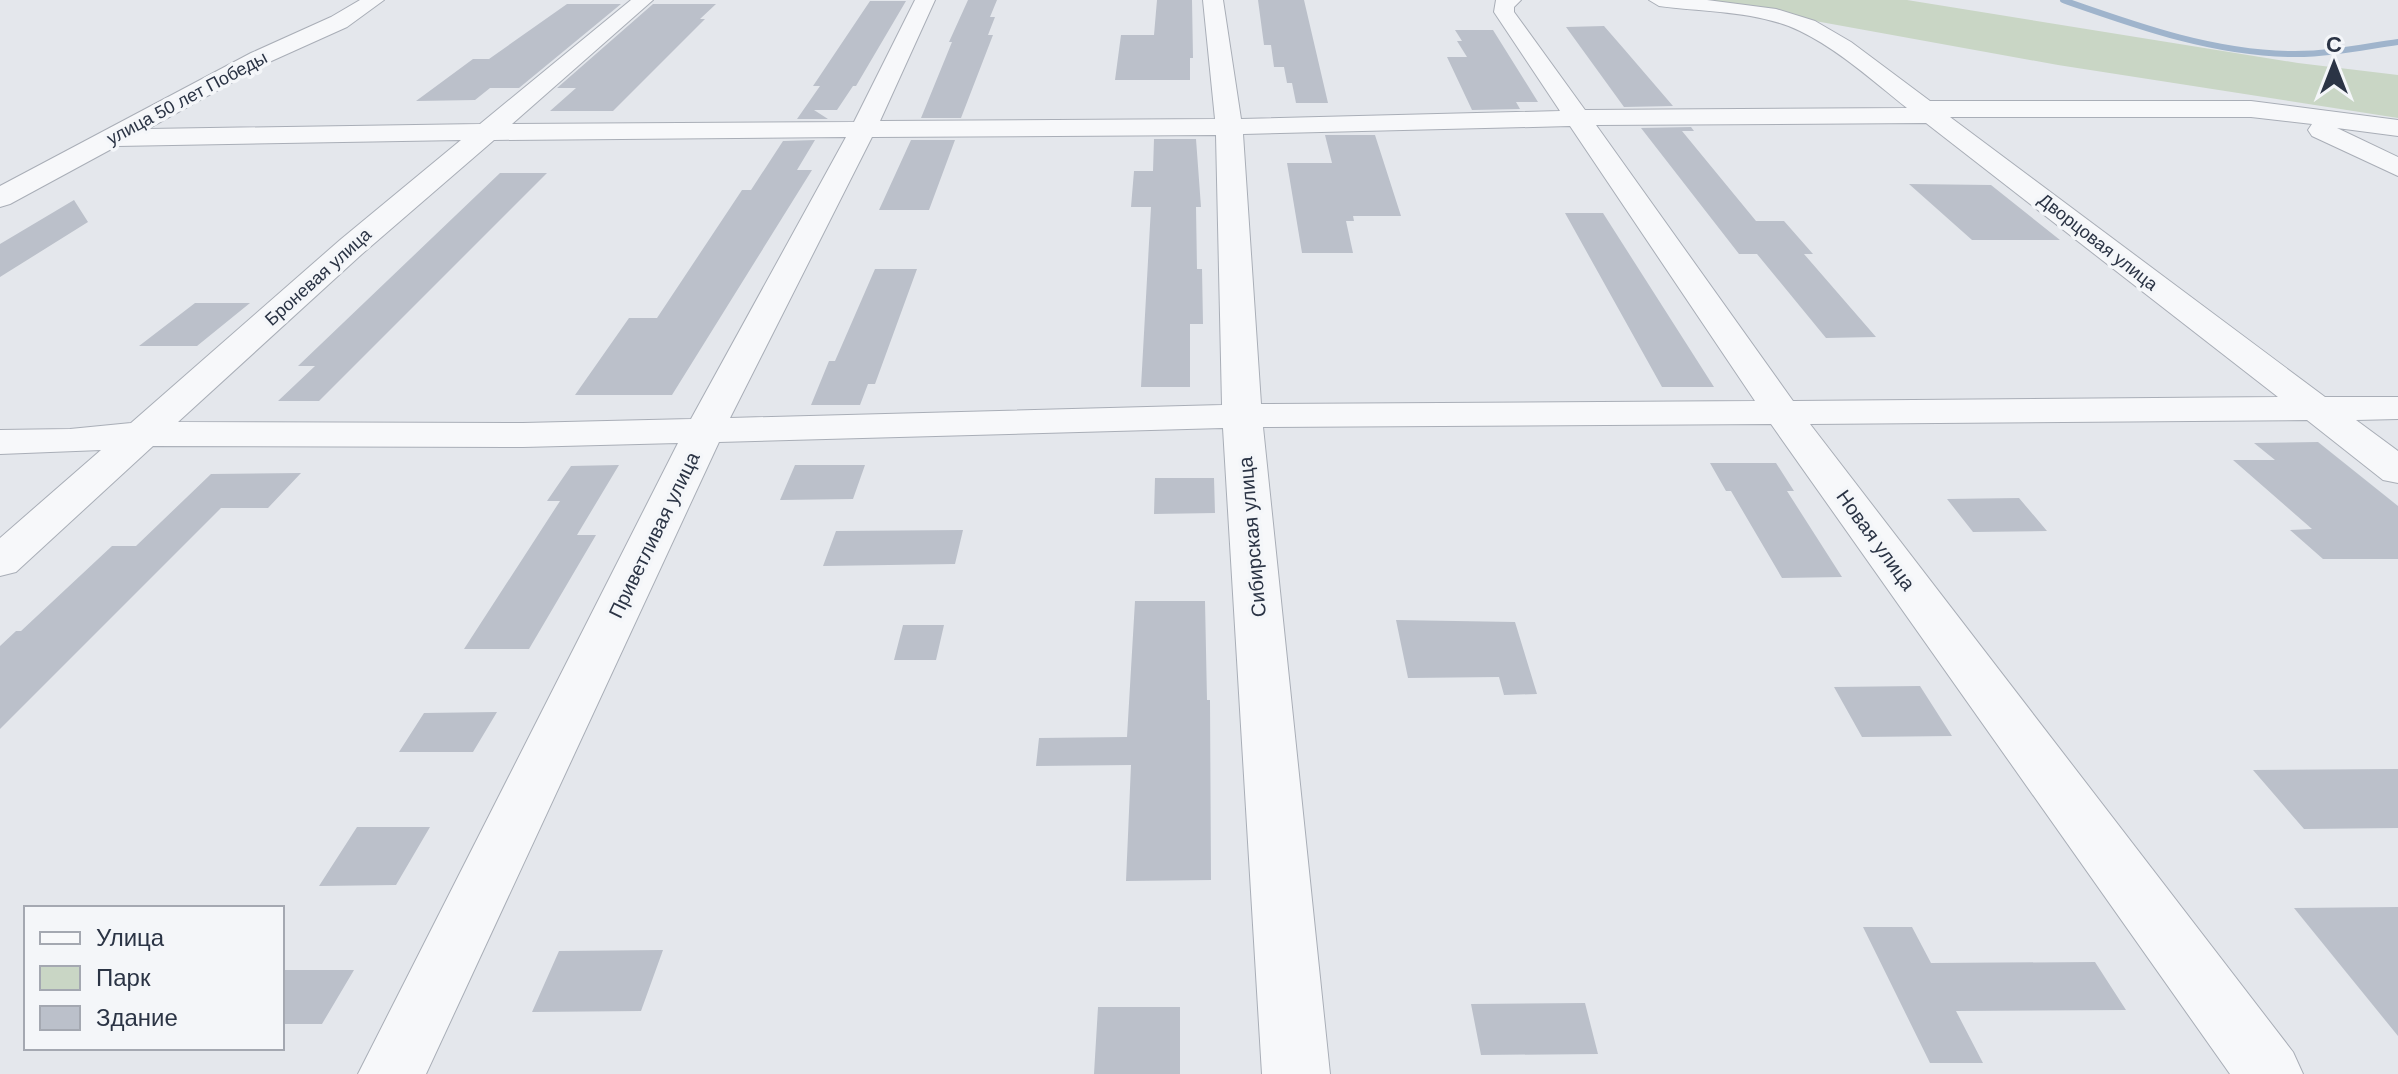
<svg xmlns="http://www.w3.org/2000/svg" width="2398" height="1074" viewBox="0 0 2398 1074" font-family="Helvetica,sans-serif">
  <rect width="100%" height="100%" fill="#e4e7ec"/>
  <path fill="#c9d6c5" d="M 1699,0 L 1907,0 L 2298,63 L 2398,75 L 2398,118 L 2058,65 Z"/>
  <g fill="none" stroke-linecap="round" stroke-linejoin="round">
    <path stroke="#9fb4cc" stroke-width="6" d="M 2063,0 C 2137,26 2215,54 2295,54 C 2330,54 2363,47 2398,42"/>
  </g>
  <path fill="#bbc0ca" d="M 968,0 L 997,0 L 990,17 L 995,17 L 988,35 L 993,35 L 961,118 L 921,118 L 952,42 L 949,42 Z
    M 1157,0 L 1192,0 L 1193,58 L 1190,58 L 1190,80 L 1115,80 L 1121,35 L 1154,35 Z
    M 1258,0 L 1304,0 L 1328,103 L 1296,103 L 1292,83 L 1287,83 L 1284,67 L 1274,67 L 1271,45 L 1264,45 Z
    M 870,1 L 906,1 L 856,86 L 853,86 L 837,110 L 814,110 L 828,119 L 797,119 L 820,86 L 813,86 Z
    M 567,4 L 621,4 L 519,88 L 490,88 L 475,100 L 416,101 L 473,59 L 489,59 Z
    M 653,4 L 716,4 L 700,19 L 705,19 L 613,111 L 550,111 L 576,88 L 557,88 Z
    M 1604,26 L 1624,49 L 1673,106 L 1624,107 L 1566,27 Z
    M 1455,30 L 1493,30 L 1538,102 L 1516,102 L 1520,109 L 1472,110 L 1447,57 L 1467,57 L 1457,41 L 1462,41 Z
    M 1691,127 L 1694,131 L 1682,131 L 1756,221 L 1784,221 L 1813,254 L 1804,254 L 1876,337 L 1826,338 L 1757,254 L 1739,254 L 1641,128 Z
    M 1325,135 L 1375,135 L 1401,216 L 1353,216 L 1354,221 L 1346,221 L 1353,253 L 1302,253 L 1287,163 L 1332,163 Z
    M 1154,139 L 1196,139 L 1201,207 L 1196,207 L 1197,269 L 1202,269 L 1203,324 L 1190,324 L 1190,387 L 1141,387 L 1151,207 L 1131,207 L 1134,171 L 1153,171 Z
    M 815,140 L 797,170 L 812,170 L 672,395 L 575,395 L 629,318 L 657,318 L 742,190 L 751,190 L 783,141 Z
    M 911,140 L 955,140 L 929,210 L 879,210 Z
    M 500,173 L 547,173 L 319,401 L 278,401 L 315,366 L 298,366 Z
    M 1909,184 L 1991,185 L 2060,240 L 1972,240 Z
    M 74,200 L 88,222 L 0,277 L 0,244 Z
    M 1565,213 L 1603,213 L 1714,387 L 1662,387 Z
    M 875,269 L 917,269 L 875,384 L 868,384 L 860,405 L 811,405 L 829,361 L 835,361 Z
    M 195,303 L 250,303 L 197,346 L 139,346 Z
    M 2318,442 L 2398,506 L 2398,559 L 2323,559 L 2290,530 L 2312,529 L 2233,460 L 2275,460 L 2254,443 Z
    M 1710,463 L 1776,463 L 1794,491 L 1787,491 L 1842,577 L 1782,578 L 1731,491 L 1726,491 Z
    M 619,465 L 577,535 L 596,535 L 529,649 L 464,649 L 560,501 L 547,501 L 571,466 Z
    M 795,465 L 865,465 L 853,499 L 780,500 Z
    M 301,473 L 268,508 L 221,508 L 0,729 L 0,646 L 16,631 L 21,631 L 112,546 L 136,546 L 211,474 Z
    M 1155,478 L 1214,478 L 1215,513 L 1154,514 Z
    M 2019,498 L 2047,531 L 1973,532 L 1947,499 Z
    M 963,530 L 955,564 L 823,566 L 836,531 Z
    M 1135,601 L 1205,601 L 1207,700 L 1210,700 L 1211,880 L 1126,881 L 1131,765 L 1036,766 L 1039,738 L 1127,737 Z
    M 1396,620 L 1515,622 L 1537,694 L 1504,695 L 1499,677 L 1408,678 Z
    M 903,625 L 944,625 L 936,660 L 894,660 Z
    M 1920,686 L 1952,736 L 1862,737 L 1834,687 Z
    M 497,712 L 473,752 L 399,752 L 424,713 Z
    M 2398,769 L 2398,828 L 2304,829 L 2253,770 Z
    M 357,827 L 430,827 L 396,885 L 319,886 Z
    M 2398,907 L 2398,1036 L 2294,908 Z
    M 1863,927 L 1912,927 L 1931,963 L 2095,962 L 2126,1010 L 1956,1011 L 1983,1063 L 1930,1063 Z
    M 663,950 L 641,1011 L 532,1012 L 559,951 Z
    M 282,970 L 354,970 L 322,1024 L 282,1024 Z
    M 1585,1003 L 1598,1054 L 1481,1055 L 1471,1004 Z
    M 1098,1007 L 1180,1007 L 1180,1074 L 1094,1074 Z"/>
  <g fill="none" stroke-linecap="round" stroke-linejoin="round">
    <defs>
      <path id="minor" d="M 360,0 L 384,0 L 347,27 L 267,63 L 148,129 L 480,124 L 631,0 L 653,0 L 512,124 L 854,122 L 915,0 L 935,0 L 880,121 L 1215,119 L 1203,0 L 1223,0 L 1241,119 L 1560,111 L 1494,12 L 1496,0 L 1521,0 L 1514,7 L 1514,12 L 1585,110 L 1907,108 C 1873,81 1839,50 1800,31 C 1759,11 1704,12 1659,6 L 1649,0 L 1707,0 L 1776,9 L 1815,21 L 1851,42 L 1930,101 L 2251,101 L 2398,120 L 2398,136 L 2337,128 L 2398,157 L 2398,176 L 2312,136 L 2308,130 L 2312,124 L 2251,117 L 1950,117 L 2325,397 L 2398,397 L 2398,419 L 2356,420 L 2398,451 L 2398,483 L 2383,480 L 2307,420 L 1810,424 L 2293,1052 L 2303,1074 L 2230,1074 L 1771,424 L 1263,427 L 1330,1074 L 1262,1074 L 1223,428 L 719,442 L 426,1074 L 358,1074 L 678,443 L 523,447 L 153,446 L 16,572 L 0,576 L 0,538 L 101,450 L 0,454 L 0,430 L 70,429 L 131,423 L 340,240 L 461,140 L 117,146 L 10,204 L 0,207 L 0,186 L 251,53 L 331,17 ZM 1926,123 L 2278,397 L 1793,401 L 1596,125 ZM 1570,126 L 1755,401 L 1261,404 L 1243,134 ZM 1216,135 L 1222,405 L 730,418 L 872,137 ZM 846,137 L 691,419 L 523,423 L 178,422 L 362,254 L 494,140 Z"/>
    </defs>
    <use href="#minor" stroke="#a9aeb7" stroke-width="2"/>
    <use href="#minor" fill="#f7f8fa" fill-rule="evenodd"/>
  </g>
  <g text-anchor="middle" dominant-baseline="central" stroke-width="7" stroke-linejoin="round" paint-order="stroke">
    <g font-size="18" fill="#2b3445" stroke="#f4f6f9">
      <text transform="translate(187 98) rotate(-28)">улица 50 лет Победы</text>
      <text transform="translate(2098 242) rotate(38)">Дворцовая улица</text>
      <text transform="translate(318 277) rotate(-42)">Броневая улица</text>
    </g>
    <g font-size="20" fill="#2b3445" stroke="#f4f6f9">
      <text transform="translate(654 535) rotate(-64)">Приветливая улица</text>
      <text transform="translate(1252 537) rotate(-95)">Сибирская улица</text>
      <text transform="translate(1876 540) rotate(54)">Новая улица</text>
    </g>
  </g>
  <rect x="24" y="906" width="260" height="144" fill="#f4f6f9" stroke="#a4a8b1" stroke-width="2"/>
  <rect x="40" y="932" width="40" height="12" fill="#f7f8fa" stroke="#a4a8b1" stroke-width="2"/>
  <text x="96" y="946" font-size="24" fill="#2b3445">Улица</text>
  <rect x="40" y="966" width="40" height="24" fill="#c9d6c5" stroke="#a4a8b1" stroke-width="2"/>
  <text x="96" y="986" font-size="24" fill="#2b3445">Парк</text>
  <rect x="40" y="1006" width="40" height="24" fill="#bbc0ca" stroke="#a4a8b1" stroke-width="2"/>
  <text x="96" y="1026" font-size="24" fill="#2b3445">Здание</text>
  <g transform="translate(2334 64)" stroke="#f4f6f9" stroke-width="6" paint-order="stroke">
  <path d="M0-6L14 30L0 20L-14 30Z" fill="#2b3445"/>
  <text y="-12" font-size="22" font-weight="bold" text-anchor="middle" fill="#2b3445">С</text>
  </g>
</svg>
